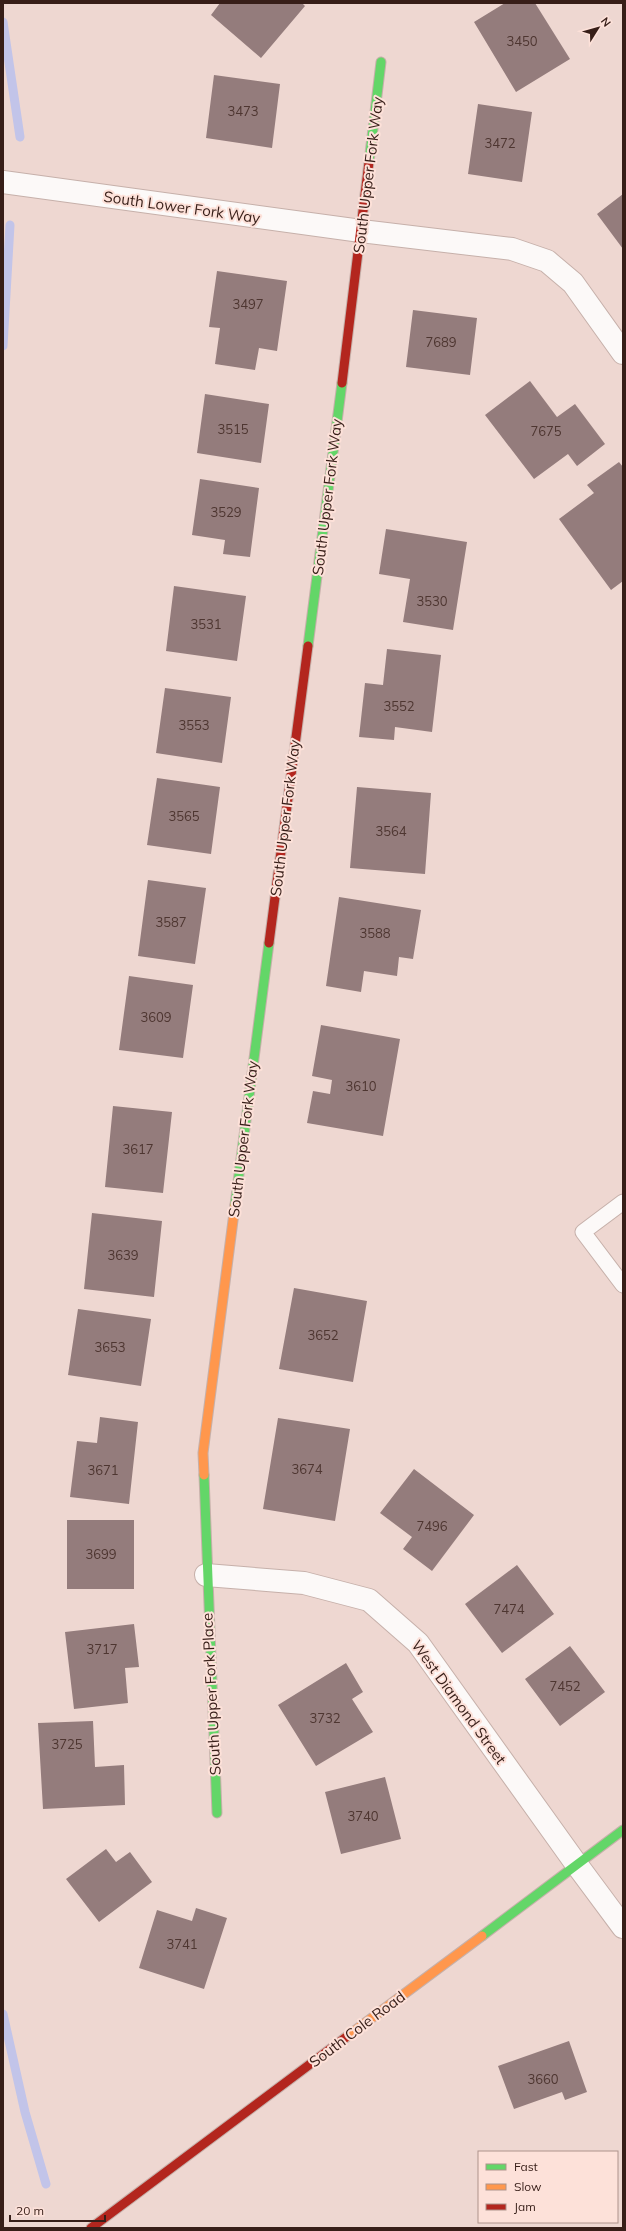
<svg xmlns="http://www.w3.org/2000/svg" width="626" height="2231" viewBox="0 0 626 2231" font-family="Mulish,sans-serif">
  <rect width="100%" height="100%" fill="#eed7d1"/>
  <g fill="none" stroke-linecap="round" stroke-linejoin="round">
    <path stroke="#c2c4e9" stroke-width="9" d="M 3,22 L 20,137
      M 3,346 L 10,225
      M 3,2014 L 25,2112 L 46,2184"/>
  </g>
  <path fill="#947c7c" d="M 220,3 L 302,3 L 305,6 L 261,58 L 211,15 Z
    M 505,3 L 535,3 L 570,59 L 516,92 L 474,22 Z
    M 214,75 L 280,84 L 272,148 L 206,138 Z
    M 478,104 L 532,112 L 522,182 L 468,174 Z
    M 623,194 L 623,249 L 597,214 Z
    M 217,271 L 287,281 L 277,351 L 259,348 L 255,370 L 215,364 L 220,328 L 209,327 Z
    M 413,310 L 477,318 L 470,375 L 406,367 Z
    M 530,381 L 557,417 L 575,404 L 605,444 L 577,466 L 568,454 L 534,479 L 485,415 Z
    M 205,394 L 269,404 L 261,463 L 197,453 Z
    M 619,462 L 623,467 L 623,581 L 611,590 L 559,519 L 594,493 L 587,485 Z
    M 200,479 L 259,488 L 250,557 L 223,554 L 225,540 L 192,535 Z
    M 386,529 L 467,542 L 453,630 L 403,622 L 410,579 L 379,574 Z
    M 174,586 L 246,596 L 237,661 L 166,651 Z
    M 387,649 L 441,655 L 432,732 L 395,727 L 394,740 L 359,737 L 365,683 L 383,685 Z
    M 165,688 L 231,697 L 222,763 L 156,753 Z
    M 157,778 L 220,787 L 211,854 L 147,845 Z
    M 357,787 L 431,793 L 425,874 L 350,868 Z
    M 148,880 L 206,888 L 195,964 L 138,956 Z
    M 339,897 L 421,910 L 413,959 L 399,957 L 397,976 L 364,971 L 361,992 L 326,986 Z
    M 129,976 L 193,985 L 183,1058 L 119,1050 Z
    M 321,1025 L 400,1039 L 383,1136 L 307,1123 L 313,1091 L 330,1094 L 332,1080 L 312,1076 Z
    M 113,1106 L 172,1112 L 163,1193 L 105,1187 Z
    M 92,1213 L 162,1221 L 154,1297 L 84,1289 Z
    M 294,1288 L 367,1301 L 353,1382 L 279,1369 Z
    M 78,1309 L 151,1319 L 141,1386 L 68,1375 Z
    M 100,1417 L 138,1422 L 129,1504 L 70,1497 L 77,1441 L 97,1443 Z
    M 278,1418 L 350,1429 L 335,1521 L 263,1509 Z
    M 414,1469 L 474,1515 L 432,1571 L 403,1549 L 412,1537 L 380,1513 Z
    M 67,1520 L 134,1520 L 134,1589 L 67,1589 Z
    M 517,1565 L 554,1614 L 502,1653 L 465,1604 Z
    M 134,1624 L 139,1667 L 125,1668 L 128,1703 L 74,1709 L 65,1632 Z
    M 570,1646 L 605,1692 L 560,1726 L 525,1679 Z
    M 346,1663 L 363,1692 L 352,1699 L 373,1732 L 316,1766 L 278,1705 Z
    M 93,1721 L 95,1767 L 124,1765 L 125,1805 L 43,1809 L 38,1723 Z
    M 385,1777 L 401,1839 L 341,1854 L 325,1792 Z
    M 106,1849 L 116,1862 L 130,1852 L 152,1882 L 99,1922 L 66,1879 Z
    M 196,1908 L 227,1918 L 204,1989 L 139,1968 L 157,1910 L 192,1921 Z
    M 569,2041 L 587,2092 L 565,2100 L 562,2092 L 514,2109 L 498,2066 Z"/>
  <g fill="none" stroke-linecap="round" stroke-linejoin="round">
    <defs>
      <path id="lane" d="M 623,1202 L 583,1232 L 623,1285"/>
      <path id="street" d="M 3,182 L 361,231 L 512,249 L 547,261 L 573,283 L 623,353
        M 206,1575 L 304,1583 L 369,1600 L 418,1643 L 577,1865 L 623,1927"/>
      <path id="fast" d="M 369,162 L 381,62
        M 308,646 L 342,383
        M 235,1205 L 269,943
        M 204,1475 L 217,1813
        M 482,1936 L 623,1830"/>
      <path id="slow" d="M 204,1475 L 203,1453 L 235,1205
        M 345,2038 L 482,1936"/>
      <path id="jam" d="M 342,383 L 369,162
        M 269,943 L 308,646
        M 91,2228 L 345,2038"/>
    </defs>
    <use href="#lane" stroke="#c6b0aa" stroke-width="17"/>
    <use href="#street" stroke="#c6b0aa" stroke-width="24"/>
    <use href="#fast" stroke="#c6b0aa" stroke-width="11"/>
    <use href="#slow" stroke="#c6b0aa" stroke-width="11"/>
    <use href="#jam" stroke="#c6b0aa" stroke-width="11"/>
    <use href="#lane" stroke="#fcf9f8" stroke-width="15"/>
    <use href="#street" stroke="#fcf9f8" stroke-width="22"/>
    <use href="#fast" stroke="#63d668" stroke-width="9"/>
    <use href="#slow" stroke="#ff974d" stroke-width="9"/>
    <use href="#jam" stroke="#b3261e" stroke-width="9"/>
  </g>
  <g text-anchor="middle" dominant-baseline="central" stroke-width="4" stroke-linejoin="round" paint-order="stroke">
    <g font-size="13" fill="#4e3631">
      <text x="522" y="41">3450</text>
      <text x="243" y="111">3473</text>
      <text x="500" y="143">3472</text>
      <text x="248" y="304">3497</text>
      <text x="441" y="342">7689</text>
      <text x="233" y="429">3515</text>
      <text x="546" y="431">7675</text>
      <text x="226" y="512">3529</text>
      <text x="432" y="601">3530</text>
      <text x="206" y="624">3531</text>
      <text x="399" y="706">3552</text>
      <text x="194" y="725">3553</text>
      <text x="184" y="816">3565</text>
      <text x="391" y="831">3564</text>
      <text x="171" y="922">3587</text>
      <text x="375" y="933">3588</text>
      <text x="156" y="1017">3609</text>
      <text x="361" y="1086">3610</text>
      <text x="138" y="1149">3617</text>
      <text x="123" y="1255">3639</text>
      <text x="323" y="1335">3652</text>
      <text x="110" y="1347">3653</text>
      <text x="307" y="1469">3674</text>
      <text x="103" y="1470">3671</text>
      <text x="432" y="1526">7496</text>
      <text x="101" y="1554">3699</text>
      <text x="509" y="1609">7474</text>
      <text x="102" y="1649">3717</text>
      <text x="565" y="1686">7452</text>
      <text x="325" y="1718">3732</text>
      <text x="67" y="1744">3725</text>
      <text x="363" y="1816">3740</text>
      <text x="182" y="1944">3741</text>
      <text x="543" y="2079">3660</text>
    </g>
    <g font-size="15" fill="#371e18" stroke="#fde1d9">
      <text transform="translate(368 175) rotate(-83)">South Upper Fork Way</text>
      <text transform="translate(182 207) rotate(8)">South Lower Fork Way</text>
      <text transform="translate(327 497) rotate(-83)">South Upper Fork Way</text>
      <text transform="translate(285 818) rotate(-83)">South Upper Fork Way</text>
      <text transform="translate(243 1139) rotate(-83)">South Upper Fork Way</text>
      <text transform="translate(211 1694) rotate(-93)">South Upper Fork Place</text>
      <text transform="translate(459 1702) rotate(54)">West Diamond Street</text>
      <text transform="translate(357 2029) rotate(-37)">South Cole Road</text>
    </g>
  </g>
  <rect width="626" height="2231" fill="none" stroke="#371e18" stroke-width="8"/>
  <rect x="478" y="2151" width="140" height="72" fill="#fde1d9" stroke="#ae938c"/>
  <rect x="486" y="2164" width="20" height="6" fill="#63d668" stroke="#ae938c"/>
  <text x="514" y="2171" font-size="12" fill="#371e18">Fast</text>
  <rect x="486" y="2184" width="20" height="6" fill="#ff974d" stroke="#ae938c"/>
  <text x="514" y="2191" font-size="12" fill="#371e18">Slow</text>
  <rect x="486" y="2204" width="20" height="6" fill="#b3261e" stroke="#ae938c"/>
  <text x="514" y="2211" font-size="12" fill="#371e18">Jam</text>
  <g transform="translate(598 28) rotate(53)" stroke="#fde1d9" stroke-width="3" paint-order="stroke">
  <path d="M0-3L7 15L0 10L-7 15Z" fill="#371e18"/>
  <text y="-6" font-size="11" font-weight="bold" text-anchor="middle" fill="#371e18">N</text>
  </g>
  <path d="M10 2215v6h95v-6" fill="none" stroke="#371e18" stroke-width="2"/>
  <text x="16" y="2215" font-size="12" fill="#371e18" stroke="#fde1d9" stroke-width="3" paint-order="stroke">20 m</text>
</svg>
